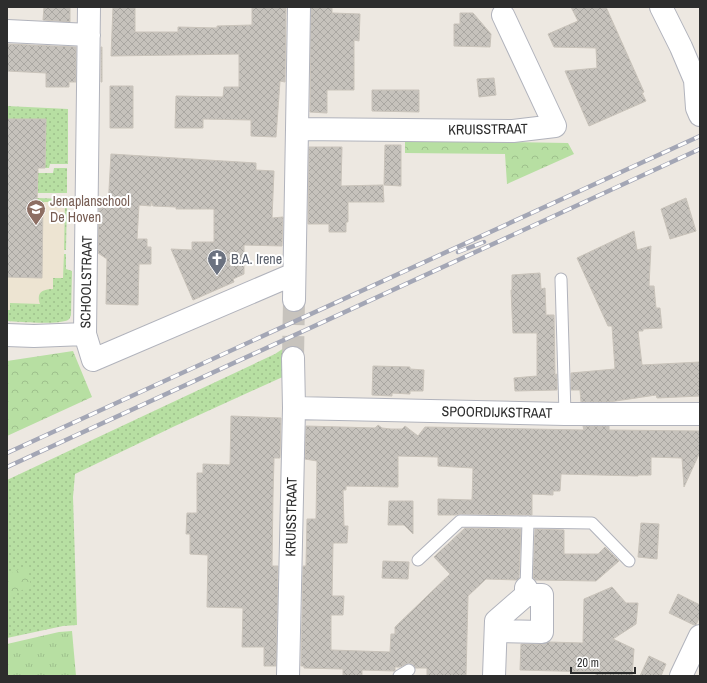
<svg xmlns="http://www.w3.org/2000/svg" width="707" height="683" viewBox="0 0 707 683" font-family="'Archivo Narrow',sans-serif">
  <defs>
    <pattern id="grass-dots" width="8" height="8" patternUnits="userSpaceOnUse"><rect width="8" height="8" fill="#b7dfa2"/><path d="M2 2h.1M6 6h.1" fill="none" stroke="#9ec08c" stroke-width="1.8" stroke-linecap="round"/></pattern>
    <pattern id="forest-crowns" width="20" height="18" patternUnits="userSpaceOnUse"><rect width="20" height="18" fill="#b7dfa2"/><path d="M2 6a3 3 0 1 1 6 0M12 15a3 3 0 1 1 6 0" fill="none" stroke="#9ec08c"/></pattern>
    <pattern id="park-tufts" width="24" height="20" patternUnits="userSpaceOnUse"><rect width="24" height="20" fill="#b7dfa2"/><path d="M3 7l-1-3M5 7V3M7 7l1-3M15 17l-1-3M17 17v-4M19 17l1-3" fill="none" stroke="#9ec08c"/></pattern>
    <pattern id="building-cross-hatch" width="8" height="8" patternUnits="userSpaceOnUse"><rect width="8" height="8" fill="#c6c2bc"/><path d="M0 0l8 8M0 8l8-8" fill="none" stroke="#aaa7a2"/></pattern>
  </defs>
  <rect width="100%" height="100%" fill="#ede8e1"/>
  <path fill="#ede4d2" d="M 7,119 L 46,119 L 45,168 L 38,168 L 38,202 L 65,202 L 63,312 L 7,318 Z"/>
  <path fill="url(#grass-dots)" d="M 7,106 L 68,109 L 68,164 L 50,164 L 49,168 L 45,168 L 46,119 L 7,119 Z
    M 54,168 L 67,168 L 67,193 L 38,193 L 38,173 L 53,173 Z
    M 37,198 L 67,199 L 66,250 L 64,250 L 65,202 L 38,202 Z
    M 64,254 L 66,254 L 66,269 L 72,271 L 71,315 C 70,317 70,319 68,320 C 58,325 19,322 7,321 L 7,310 L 10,310 L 10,303 L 40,304 C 36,293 42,289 53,289 L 53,278 L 63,278 Z
    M 287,346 L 287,375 L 175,426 L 75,474 L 73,497 L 77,625 L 63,626 L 7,638 L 7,480 L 275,354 Z"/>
  <path fill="url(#forest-crowns)" d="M 405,140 L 568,143 L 574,154 L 507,184 L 505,154 L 405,153 Z
    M 73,351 L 92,397 L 7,436 L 7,361 Z
    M 26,565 L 31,586 L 7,597 L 7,576 Z"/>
  <path fill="url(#park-tufts)" d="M 72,631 L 76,676 L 7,676 L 7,644 L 59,632 Z"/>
  <path fill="url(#building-cross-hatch)" stroke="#c9c3ba" d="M 44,7 L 70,7 L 70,22 L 43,20 Z
    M 113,7 L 135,7 L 135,32 L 178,32 L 178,27 L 217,28 L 217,26 L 252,25 L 252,7 L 286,7 L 285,82 L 280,81 L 276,137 L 251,136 L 251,120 L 203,119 L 203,128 L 175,128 L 176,96 L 223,97 L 224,87 L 239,87 L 239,54 L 111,56 Z
    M 311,7 L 332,7 L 332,13 L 360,14 L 359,41 L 354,40 L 354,90 L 327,90 L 327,113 L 310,112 Z
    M 571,7 L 606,7 L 644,92 L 642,93 L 646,101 L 589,126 L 565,71 L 597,68 L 596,48 L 554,47 L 548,34 L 578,21 Z
    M 460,13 L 473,13 L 491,34 L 490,47 L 454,46 L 454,24 L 460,24 Z
    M 7,44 L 76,47 L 76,82 L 69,82 L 69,87 L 46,87 L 46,73 L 7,71 Z
    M 101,47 L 102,47 L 102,82 L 101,82 Z
    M 494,78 L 496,95 L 479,97 L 477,79 Z
    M 110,86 L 133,86 L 133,128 L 110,128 Z
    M 372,90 L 419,90 L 419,112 L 372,111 Z
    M 7,119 L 46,119 L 45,168 L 38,168 L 37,202 L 43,202 L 42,278 L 7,277 Z
    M 385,145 L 401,145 L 401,186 L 384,185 Z
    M 309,147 L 342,147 L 341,186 L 383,185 L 384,202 L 348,202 L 348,222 L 346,222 L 346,232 L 329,232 L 329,224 L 308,224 Z
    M 111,154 L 256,163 L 256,170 L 274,171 L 272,218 L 283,217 L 282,246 L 244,245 L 244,274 L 233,279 L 234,282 L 193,300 L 171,249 L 192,250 L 192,242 L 214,242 L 214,209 L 176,209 L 176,207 L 153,206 L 151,201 L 151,206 L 139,205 L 137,239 L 147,239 L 147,247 L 151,247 L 151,264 L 139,264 L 138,305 L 106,304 L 107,259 L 98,253 L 99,208 L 108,208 Z
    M 686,198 L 696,231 L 670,239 L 661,209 Z
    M 634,231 L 637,250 L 651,246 L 649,286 L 654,286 L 656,308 L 660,308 L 662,328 L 643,329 L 643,331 L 638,331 L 642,365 L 700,362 L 700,396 L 657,398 L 656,395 L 609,402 L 581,402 L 580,390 L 571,390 L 571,373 L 615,369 L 612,326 L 608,326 L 577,258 Z
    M 540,273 L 541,289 L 545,288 L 546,315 L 554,315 L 555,375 L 557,374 L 557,390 L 515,391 L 514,378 L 537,376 L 537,333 L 513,333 L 511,290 L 512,290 L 512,275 Z
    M 373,366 L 410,367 L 410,369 L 424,370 L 423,391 L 410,391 L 410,394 L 392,393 L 392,396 L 372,395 Z
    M 231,416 L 281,418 L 280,458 L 274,458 L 273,496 L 272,566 L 278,566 L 276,666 L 264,666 L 264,647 L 242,647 L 243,608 L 207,607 L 208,555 L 190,554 L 190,534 L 186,534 L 187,513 L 197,513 L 197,473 L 203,473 L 203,464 L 230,465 Z
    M 378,425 L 382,428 L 391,429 L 402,429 L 405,426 L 418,436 L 425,427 L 584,430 L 583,426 L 609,426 L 609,430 L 700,431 L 700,452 L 684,487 L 682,458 L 651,457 L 651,475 L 638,475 L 638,476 L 561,474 L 560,491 L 553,491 L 553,495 L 532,494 L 532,515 L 460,514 L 456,515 L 438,515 L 438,499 L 472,500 L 473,468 L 438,466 L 438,457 L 398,456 L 398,487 L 346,486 L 346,490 L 343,490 L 344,526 L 348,526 L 347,543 L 333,543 L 332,596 L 344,596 L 343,615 L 331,615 L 331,650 L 390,652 L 391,634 L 395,634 L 395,627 L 450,574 L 434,557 L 465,528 L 521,529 L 519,578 L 517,580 L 486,579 L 468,596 L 466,676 L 427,676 L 427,668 L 415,668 L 413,664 L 409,663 L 400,667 L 395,667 L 395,671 L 362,670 L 362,676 L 343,676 L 343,669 L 304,668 L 304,666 L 301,666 L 303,566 L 306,566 L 307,519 L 316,519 L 317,461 L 305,459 L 306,426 L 375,428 Z
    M 389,501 L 413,501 L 413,534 L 404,525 L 388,525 Z
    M 641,523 L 659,524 L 657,559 L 638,557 Z
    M 535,529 L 564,530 L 564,554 L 598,554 L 605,547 L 619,561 L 596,581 L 535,580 L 533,578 Z
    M 383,561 L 409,562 L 408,579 L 382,578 Z
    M 612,587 L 626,603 L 638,603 L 636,624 L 613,639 L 634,649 L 632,676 L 596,676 L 596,672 L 520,670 L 521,644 L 542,644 L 549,642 L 583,643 L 584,599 Z
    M 678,594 L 700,605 L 700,616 L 696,625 L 694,625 L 669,613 Z
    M 649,656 L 666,664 L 661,676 L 640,676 Z"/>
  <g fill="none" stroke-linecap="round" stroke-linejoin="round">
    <path stroke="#c7c3bd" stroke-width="22" stroke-dasharray="22 11" stroke-linecap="butt" d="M 293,358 L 294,300"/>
    <defs>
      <path id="service" d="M 561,279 L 565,414
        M 418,560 L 460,521 L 592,523 L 629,561
        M 526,588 L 528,522
        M 399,676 L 409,670"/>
      <path id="minor" d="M 89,7 L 85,334 L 93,360 L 294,274
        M 661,7 L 681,47 L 695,80 L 697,108 L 700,115
        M 7,31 L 89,35
        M 297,129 L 299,7
        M 294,300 L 297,129 L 513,131 L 555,126 L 503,15
        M 7,335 L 34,336 L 85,334
        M 294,408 L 565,414 L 700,414
        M 496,631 L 542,632 L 542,595 L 526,595
        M 288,676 L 294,408 L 293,358
        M 494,676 L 496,621 L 526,595 L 526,588
        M 681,676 L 700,636"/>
    </defs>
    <use href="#service" stroke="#b1b3bc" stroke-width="13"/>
    <use href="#minor" stroke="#b1b3bc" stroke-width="24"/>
    <use href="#service" stroke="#fff" stroke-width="11"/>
    <use href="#minor" stroke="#fff" stroke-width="22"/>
    <defs>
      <path id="rail" d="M 458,252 L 484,242
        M 7,453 L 700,136
        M 7,467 L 700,149"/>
    </defs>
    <use href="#rail" stroke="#a3a6b5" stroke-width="4.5"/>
    <use href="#rail" stroke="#fff" stroke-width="3" stroke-dasharray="9" stroke-linecap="butt"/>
  </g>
  <defs>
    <symbol id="school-pin" viewBox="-11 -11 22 30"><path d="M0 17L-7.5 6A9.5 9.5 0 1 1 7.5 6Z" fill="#8d6e63" stroke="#fff"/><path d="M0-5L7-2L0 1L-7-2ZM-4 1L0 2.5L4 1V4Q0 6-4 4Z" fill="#fff"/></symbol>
    <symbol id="church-pin" viewBox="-11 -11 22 30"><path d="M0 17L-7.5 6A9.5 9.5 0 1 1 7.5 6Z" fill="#6b7280" stroke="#fff"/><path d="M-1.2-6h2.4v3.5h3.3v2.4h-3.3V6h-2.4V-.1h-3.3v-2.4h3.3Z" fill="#fff"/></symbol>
  </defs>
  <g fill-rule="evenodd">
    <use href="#school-pin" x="25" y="198" width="22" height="30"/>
    <use href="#church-pin" x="206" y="248" width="22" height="30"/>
  </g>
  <g text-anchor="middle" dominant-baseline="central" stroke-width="4" stroke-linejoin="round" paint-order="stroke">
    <g font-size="14" fill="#2d2d2d" stroke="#fff">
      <text transform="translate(488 129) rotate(-1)">KRUISSTRAAT</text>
      <text transform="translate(86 282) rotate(-89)">SCHOOLSTRAAT</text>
      <text transform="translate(497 412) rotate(1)">SPOORDIJKSTRAAT</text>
      <text transform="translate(291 517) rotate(-89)">KRUISSTRAAT</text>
    </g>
    <g font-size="14" fill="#785e54" stroke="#fff" text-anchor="start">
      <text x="50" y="201">Jenaplanschool<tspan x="50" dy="16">De Hoven</tspan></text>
    </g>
    <g font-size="14" fill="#5b616d" stroke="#fff" text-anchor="start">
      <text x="231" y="259">B.A. Irene</text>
    </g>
  </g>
  <rect width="707" height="683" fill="none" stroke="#2d2d2d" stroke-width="16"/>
  <path d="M571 667v6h64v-6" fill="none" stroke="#2d2d2d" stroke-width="2"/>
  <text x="577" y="667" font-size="12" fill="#2d2d2d" stroke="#ffffff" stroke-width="3" paint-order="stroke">20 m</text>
</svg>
